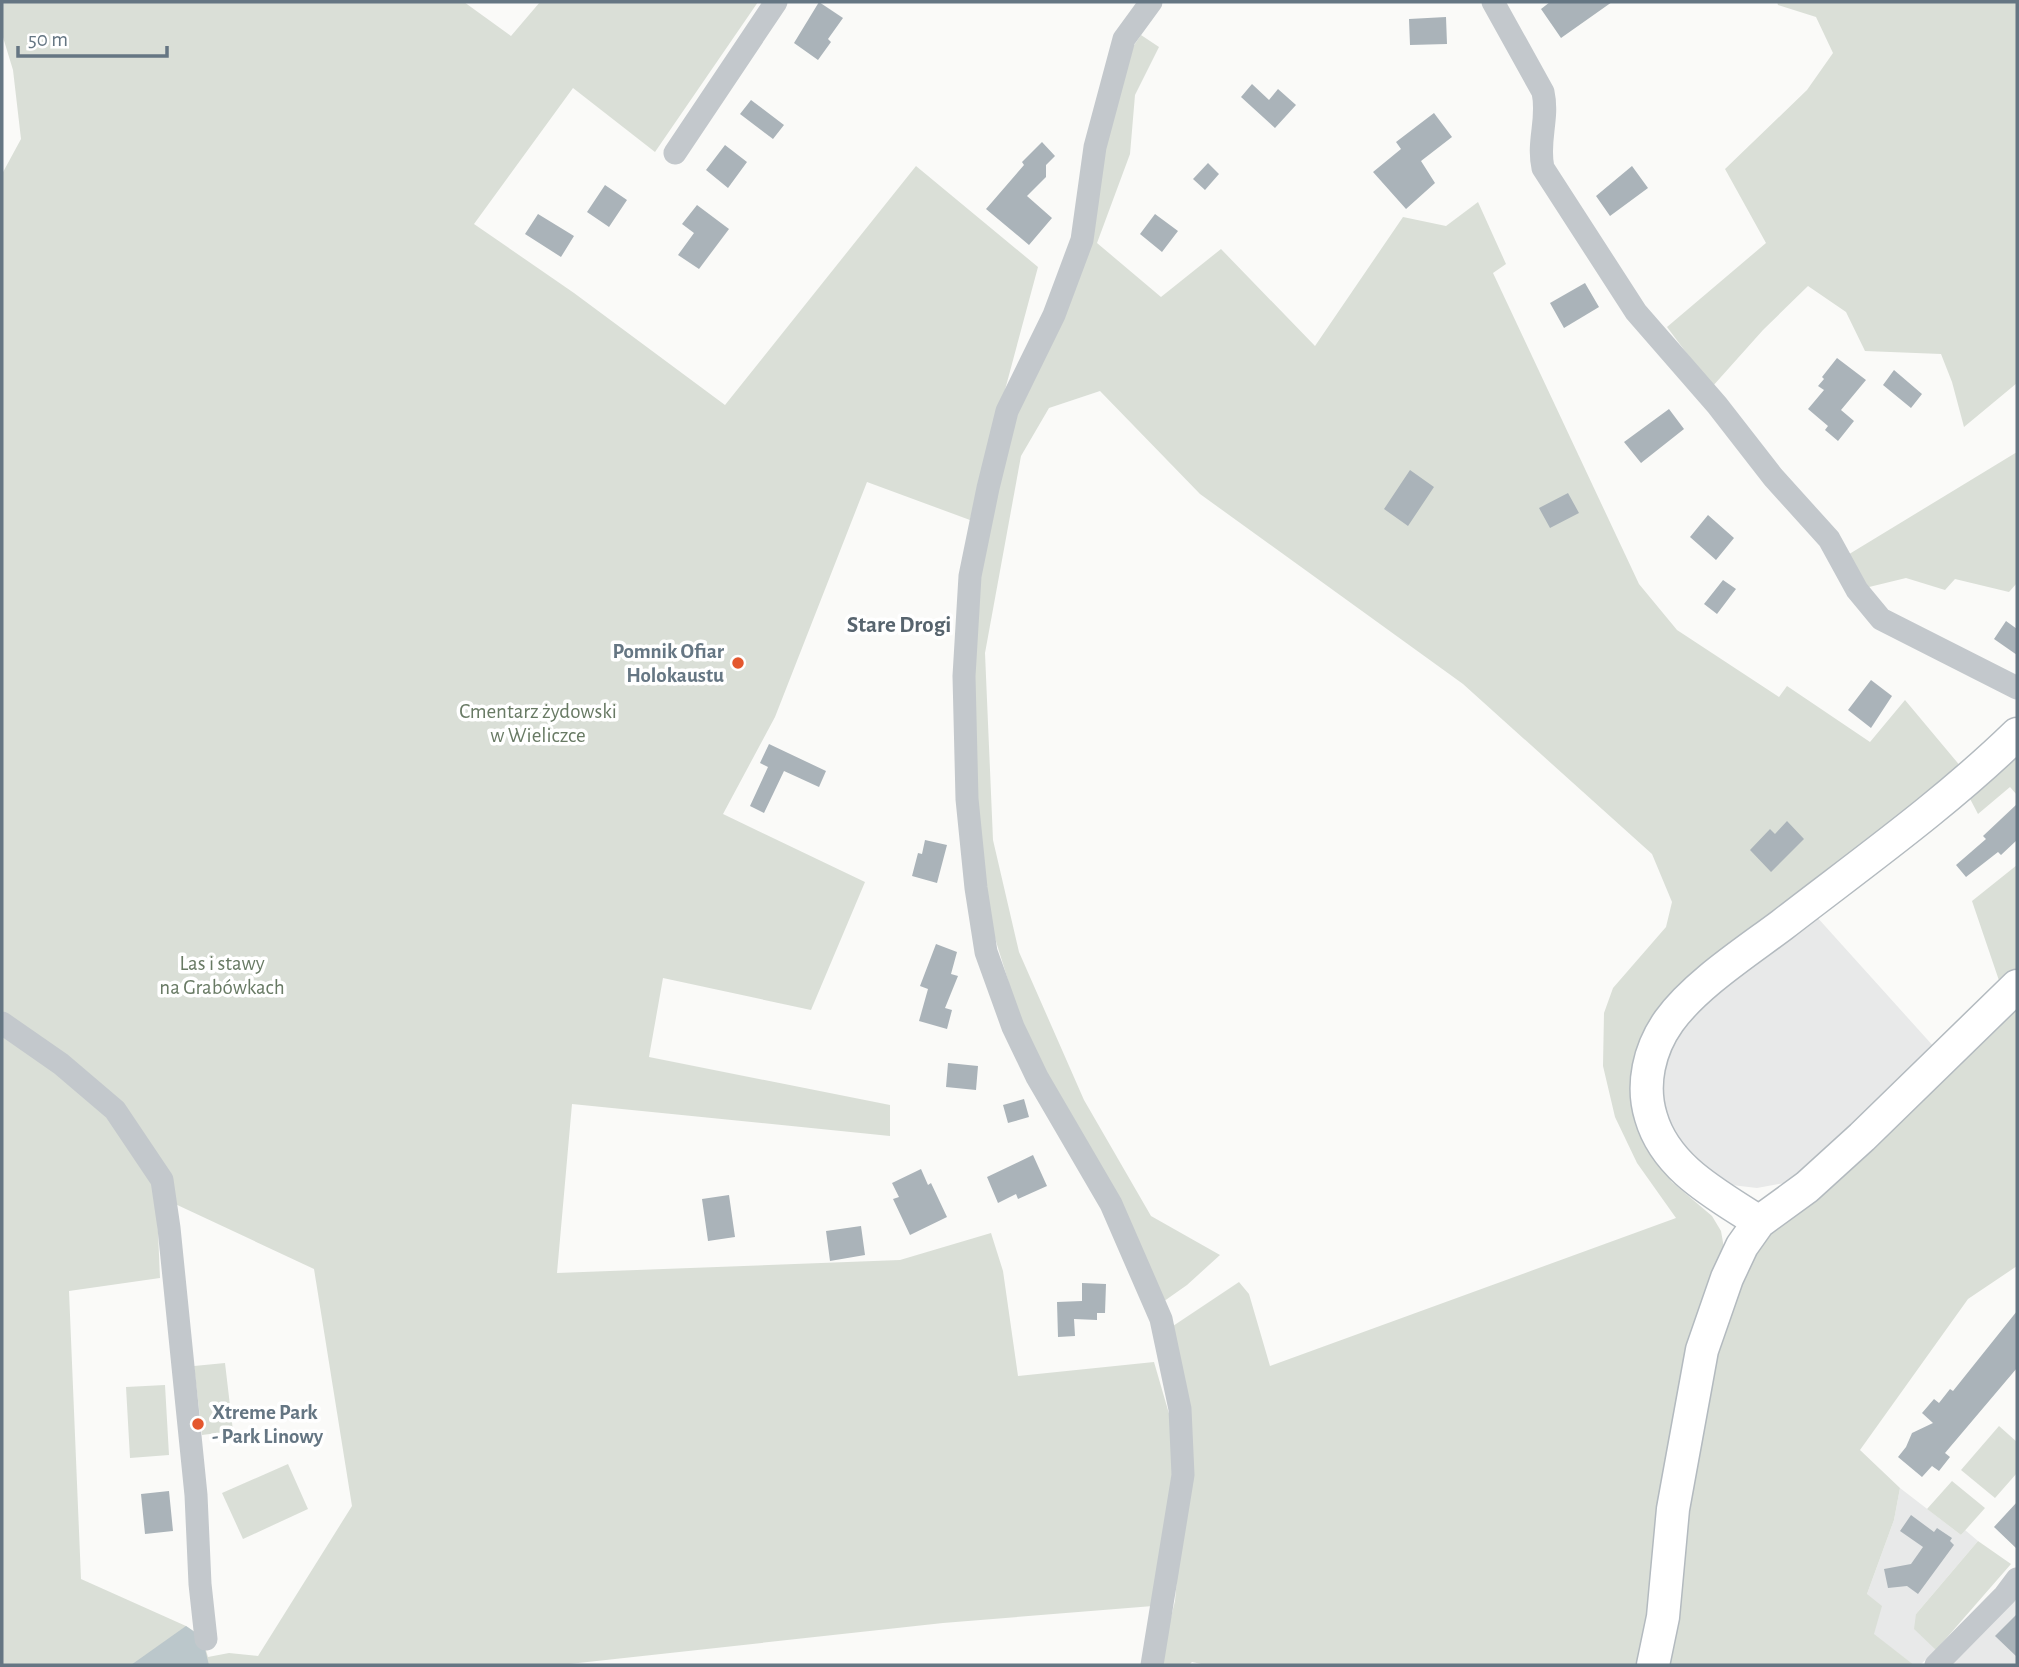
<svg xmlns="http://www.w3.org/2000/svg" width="2019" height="1667" viewBox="0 0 2019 1667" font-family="'Alegreya Sans',sans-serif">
  <rect width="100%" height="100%" fill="#fafaf8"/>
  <path fill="#e8e9e9" d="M 1816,916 L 1935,1048 L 1795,1181 L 1757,1188 L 1723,1184 L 1670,1137 L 1658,1078 L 1683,1022 Z
    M 1900,1488 L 1961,1535 L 1965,1530 L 1978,1541 L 1916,1614 L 1936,1650 L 1920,1665 L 1914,1665 L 1874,1635 L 1867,1594 L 1894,1520 Z
    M 2017,1594 L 2017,1665 L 1952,1665 Z"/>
  <path fill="#dadfd7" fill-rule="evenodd" d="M 2,2 L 464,2 L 511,36 L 540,2 L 758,2 L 655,152 L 573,88 L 474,224 L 574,293 L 725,405 L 916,166 L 1038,267 L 970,520 L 867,482 L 775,717 L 723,814 L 865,882 L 811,1010 L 663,978 L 649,1057 L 890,1105 L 890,1136 L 572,1104 L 557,1273 L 900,1260 L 991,1233 L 1003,1271 L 1018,1376 L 1154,1362 L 1174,1431 L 1173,1501 L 1153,1606 L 943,1623 L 560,1665 L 2,1665 L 2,174 L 21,139 L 13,70 L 2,34 ZM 173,1203 L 314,1269 L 352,1506 L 258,1656 L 229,1653 L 208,1657 L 202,1637 L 186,1626 L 81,1579 L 69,1291 L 160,1278 L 157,1208 Z
    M 1777,2 L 2017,2 L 2017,383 L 1964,427 L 1952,382 L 1941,354 L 1865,351 L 1846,312 L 1808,286 L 1763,330 L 1712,387 L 1667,327 L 1766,243 L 1725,169 L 1807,90 L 1833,53 L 1816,17 L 1778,5 Z
    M 1141,35 L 1159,47 L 1135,95 L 1130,154 L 1097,243 L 1161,297 L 1221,249 L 1315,346 L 1403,217 L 1446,226 L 1478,202 L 1506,264 L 1493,273 L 1639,584 L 1677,630 L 1779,697 L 1787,686 L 1870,742 L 1905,700 L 1977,786 L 2017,747 L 2017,795 L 2010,787 L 1978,814 L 1957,774 L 1685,984 L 1635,1114 L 1645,1146 L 1672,1182 L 1712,1216 L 1721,1231 L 1724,1248 L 2008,1007 L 1972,901 L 2017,865 L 2017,1266 L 1968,1299 L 1860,1450 L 1900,1488 L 1894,1520 L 1867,1594 L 1882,1606 L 1874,1634 L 1914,1665 L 1206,1665 L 1192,1662 L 1189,1665 L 1159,1665 L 1175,1601 L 1191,1420 L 1170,1328 L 1239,1282 L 1249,1294 L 1270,1366 L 1676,1218 L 1637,1163 L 1615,1117 L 1603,1066 L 1604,1013 L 1613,988 L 1666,927 L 1672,902 L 1652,854 L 1463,684 L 1200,494 L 1100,391 L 1049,408 L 1021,456 L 985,653 L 993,840 L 1019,952 L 1084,1100 L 1151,1216 L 1220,1255 L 1187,1285 L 1160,1304 L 1024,1032 L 990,922 L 981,859 L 970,680 L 978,588 L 994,488 L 1018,410 L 1082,256 L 1124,60 Z
    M 2017,452 L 2017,583 L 2009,592 L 1955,579 L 1945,590 L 1906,578 L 1865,588 L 1846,556 Z
    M 225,1363 L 233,1431 L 202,1435 L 194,1366 Z
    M 165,1385 L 169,1455 L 130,1458 L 126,1387 Z
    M 1999,1426 L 2017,1442 L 2017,1473 L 1995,1498 L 1961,1470 Z
    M 288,1464 L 308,1509 L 243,1539 L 222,1493 Z
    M 1952,1481 L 1985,1508 L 1961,1535 L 1927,1509 Z
    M 1978,1541 L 2011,1564 L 1936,1650 L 1914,1629 L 1916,1614 Z"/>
  <path fill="#bbc7cb" d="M 186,1626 L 202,1637 L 209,1665 L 131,1665 Z"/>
  <path fill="#aab3b9" d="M 819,2 L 843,18 L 828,39 L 831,42 L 818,60 L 794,43 Z
    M 1550,2 L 1612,2 L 1561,38 L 1541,9 Z
    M 1446,17 L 1447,44 L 1410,45 L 1409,19 Z
    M 1252,84 L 1269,100 L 1278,89 L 1296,105 L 1275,128 L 1241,97 Z
    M 751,100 L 784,125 L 773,139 L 740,114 Z
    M 1434,113 L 1452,137 L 1421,161 L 1435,183 L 1406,209 L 1373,172 L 1401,149 L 1396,142 Z
    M 1042,142 L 1055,156 L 1046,165 L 1046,177 L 1027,196 L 1052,218 L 1029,245 L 986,209 L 1024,165 L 1022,162 Z
    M 725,145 L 747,162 L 728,188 L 706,170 Z
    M 1208,163 L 1219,174 L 1205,190 L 1193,179 Z
    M 1632,166 L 1648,188 L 1610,216 L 1596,196 Z
    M 605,185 L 627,200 L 609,227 L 587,212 Z
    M 697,205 L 729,229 L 699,269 L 678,255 L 694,233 L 682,224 Z
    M 538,214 L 574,236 L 561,257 L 525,234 Z
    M 1155,214 L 1178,231 L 1162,252 L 1140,234 Z
    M 1585,283 L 1599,307 L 1564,328 L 1550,303 Z
    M 1837,358 L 1866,380 L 1841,410 L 1854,421 L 1838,441 L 1825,430 L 1828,426 L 1808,409 L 1824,390 L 1818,386 L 1824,379 L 1822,377 Z
    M 1894,370 L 1922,394 L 1911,408 L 1883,385 Z
    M 1669,409 L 1684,429 L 1641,463 L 1624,442 Z
    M 1410,470 L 1434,487 L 1408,526 L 1384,509 Z
    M 1568,493 L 1579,513 L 1550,528 L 1539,508 Z
    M 1708,515 L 1734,538 L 1716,560 L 1690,537 Z
    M 1723,580 L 1736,589 L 1717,614 L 1704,604 Z
    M 2006,621 L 2017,629 L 2017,655 L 1994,639 Z
    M 1871,680 L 1892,696 L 1871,728 L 1848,710 Z
    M 769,744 L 826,771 L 819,787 L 784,771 L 764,813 L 750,806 L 768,767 L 760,763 Z
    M 2017,804 L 2017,840 L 2001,855 L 1998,852 L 1966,877 L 1956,865 L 1986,839 L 1983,836 Z
    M 1787,821 L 1804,839 L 1771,872 L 1750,850 L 1770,829 L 1775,834 Z
    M 925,840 L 947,845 L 937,883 L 912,876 L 918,853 L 922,854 Z
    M 936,944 L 957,952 L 951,974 L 958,976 L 945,1008 L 952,1010 L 947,1029 L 919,1021 L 928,989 L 920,986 Z
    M 948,1063 L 978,1066 L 976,1090 L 946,1087 Z
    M 1024,1099 L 1029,1117 L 1008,1123 L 1003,1105 Z
    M 1033,1155 L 1047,1186 L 1018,1199 L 1016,1194 L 998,1203 L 987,1177 Z
    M 921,1169 L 928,1185 L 931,1183 L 947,1217 L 910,1235 L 893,1199 L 899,1197 L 892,1183 Z
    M 729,1195 L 735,1237 L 708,1241 L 702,1199 Z
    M 861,1226 L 865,1255 L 830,1261 L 826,1231 Z
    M 1082,1283 L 1106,1284 L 1105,1313 L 1097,1313 L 1097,1320 L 1074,1319 L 1075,1336 L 1058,1337 L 1057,1302 L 1082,1301 Z
    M 2017,1311 L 2017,1368 L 1945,1453 L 1950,1457 L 1939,1471 L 1932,1466 L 1922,1477 L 1898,1457 L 1906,1447 L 1912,1433 L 1933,1423 L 1922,1413 L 1934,1399 L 1939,1403 L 1950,1389 L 1953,1391 Z
    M 169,1491 L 173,1531 L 145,1534 L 141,1494 Z
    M 2017,1502 L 2017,1549 L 1994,1527 Z
    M 1911,1515 L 1934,1532 L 1937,1528 L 1952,1538 L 1950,1541 L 1954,1545 L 1918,1594 L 1907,1586 L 1888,1588 L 1884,1569 L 1911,1564 L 1923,1547 L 1900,1531 Z
    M 2017,1614 L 2017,1657 L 1995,1636 Z"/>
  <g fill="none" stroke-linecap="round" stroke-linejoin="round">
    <defs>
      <path id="secondary" d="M 1759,1222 C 1718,1195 1666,1169 1651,1117 C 1641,1085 1649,1049 1669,1021 C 1695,985 1746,952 1782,925 C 1862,863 1945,804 2017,734
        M 1653,1665 L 1663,1617 L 1673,1509 L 1702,1350 L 1727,1278 L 1742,1246 L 1759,1222 L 1807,1187 L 1862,1137 L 2017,986"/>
    </defs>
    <use href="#secondary" stroke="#b3babf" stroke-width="35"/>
    <path stroke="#c3c8cc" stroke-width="23" d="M 1151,2 L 1124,39 L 1095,147 L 1082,240 L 1054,315 L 1007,411 L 988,488 L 970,576 L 964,676 L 967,799 L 976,888 L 986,952 L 1013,1027 L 1037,1077 L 1111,1204 L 1161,1319 L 1180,1409 L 1183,1475 L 1152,1665
      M 1493,2 L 1543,92 C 1549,119 1537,141 1543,168 L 1636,312 L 1717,405 L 1773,477 L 1829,539 L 1857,590 L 1881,619 L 2017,688
      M 675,153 L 776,2
      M 2,1023 L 61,1064 L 115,1110 L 162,1180 L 169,1228 L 196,1495 L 200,1584 L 206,1639
      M 1936,1665 L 2005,1595 L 2017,1579"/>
    <use href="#secondary" stroke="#fff" stroke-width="32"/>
  </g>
  <g fill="#e4572e" stroke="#fff" stroke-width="2.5">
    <circle cx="738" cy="663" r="7"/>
    <circle cx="198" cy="1424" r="7"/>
  </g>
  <g text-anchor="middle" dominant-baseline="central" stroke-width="7" stroke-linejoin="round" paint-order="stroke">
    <g font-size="21" font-weight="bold" fill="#657683" stroke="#fff" text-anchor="end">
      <text x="724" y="651">Pomnik Ofiar<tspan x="724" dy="24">Holokaustu</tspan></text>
      <text x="212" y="1412" text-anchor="start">Xtreme Park<tspan x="212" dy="24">- Park Linowy</tspan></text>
    </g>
    <g font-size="21" fill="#687a64" stroke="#fff">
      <text x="538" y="711">Cmentarz żydowski<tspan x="538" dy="24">w Wieliczce</tspan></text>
      <text x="222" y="963">Las i stawy<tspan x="222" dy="24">na Grabówkach</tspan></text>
    </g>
    <g font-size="23" font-weight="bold" fill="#57646e" stroke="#fff">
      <text x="899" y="625">Stare Drogi</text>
    </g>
  </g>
  <rect width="2019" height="1667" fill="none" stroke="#657683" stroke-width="7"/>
  <path d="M18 46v10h149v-10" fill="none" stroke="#657683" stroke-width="3.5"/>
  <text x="28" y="46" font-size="21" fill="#657683" stroke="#ffffff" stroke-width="5" paint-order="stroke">50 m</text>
</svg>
